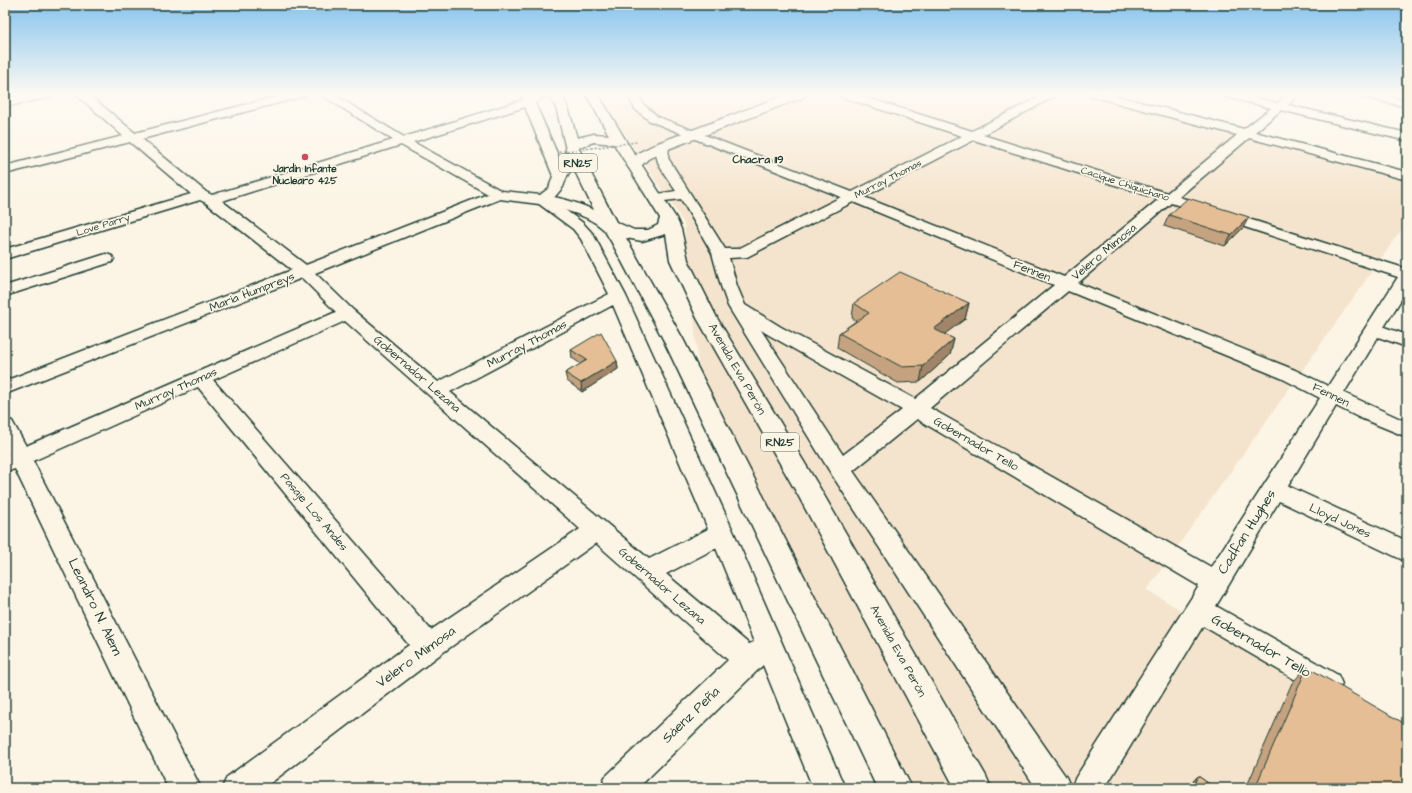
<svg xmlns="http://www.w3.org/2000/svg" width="1412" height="793" viewBox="0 0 1412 793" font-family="'Architects Daughter',sans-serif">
  <rect width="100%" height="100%" fill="#fcf5e5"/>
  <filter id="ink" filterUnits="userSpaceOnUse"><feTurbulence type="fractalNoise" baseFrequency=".025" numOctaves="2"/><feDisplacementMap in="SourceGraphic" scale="8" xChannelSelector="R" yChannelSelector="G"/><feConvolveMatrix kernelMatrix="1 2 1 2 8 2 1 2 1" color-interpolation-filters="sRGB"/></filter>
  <g filter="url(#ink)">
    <path fill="#f5e4cd" d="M 598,94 L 1080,94 L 1407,180 L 1407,222 L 1147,590 L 1407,745 L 1407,788 L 907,788 L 699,372 L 684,223 Z"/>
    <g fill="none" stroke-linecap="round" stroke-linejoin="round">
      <defs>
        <path id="street" d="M 76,94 L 88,94 L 135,133 L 287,94 L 306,94 L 305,96 L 142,139 L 206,192 L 212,195 L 393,140 L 320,94 L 333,94 L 404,137 L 523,100 L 523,94 L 548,94 L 535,103 L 567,176 L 563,187 L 552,200 L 583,223 L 593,234 L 626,296 L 734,533 L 845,788 L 813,788 L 763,665 L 638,788 L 600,788 L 605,777 L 728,660 L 596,543 L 438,656 L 264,788 L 222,788 L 227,777 L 409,645 L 198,387 L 33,461 L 201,788 L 168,788 L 15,469 L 5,472 L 5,455 L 8,454 L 5,448 L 5,419 L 12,421 L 26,446 L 336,312 L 302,278 L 5,394 L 5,381 L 292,270 L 206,203 L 200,200 L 5,259 L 5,249 L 191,194 L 130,142 L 5,174 L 5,166 L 123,136 ZM 525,107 L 553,176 L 549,188 L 540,195 L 502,191 L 413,142 ZM 401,145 L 488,194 L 306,265 L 222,201 ZM 500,199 L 539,204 L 573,229 L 581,239 L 609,294 L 438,382 L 353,310 L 315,273 ZM 613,305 L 708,529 L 649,559 L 450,392 ZM 345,321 L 580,529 L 431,630 L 213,380 ZM 716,548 L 754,642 L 749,644 L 666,574 Z
          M 627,94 L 638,94 L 644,105 L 658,117 L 852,192 L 962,136 L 839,96 L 838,94 L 855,94 L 972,131 L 1045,94 L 1059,94 L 983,135 L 1167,193 L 1237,135 L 1091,96 L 1090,94 L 1109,94 L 1244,129 L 1271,108 L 1223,96 L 1222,94 L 1242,94 L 1277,103 L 1287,94 L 1299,94 L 1288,105 L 1407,133 L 1407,141 L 1281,110 L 1255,132 L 1407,172 L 1407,180 L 1249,138 L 1179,197 L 1407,269 L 1407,290 L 1384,327 L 1407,335 L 1407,347 L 1378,337 L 1344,393 L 1407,422 L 1407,437 L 1358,417 L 1336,406 L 1288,486 L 1407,541 L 1407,562 L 1279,501 L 1216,606 L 1338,675 L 1342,684 L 1338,693 L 1328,697 L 1318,693 L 1203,626 L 1105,788 L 1071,788 L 1076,777 L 1199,586 L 917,419 L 853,471 L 1066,777 L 1071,788 L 1036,788 L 832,475 L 728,306 L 721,286 L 712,253 L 681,199 L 656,202 L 651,201 L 649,198 L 651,195 L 676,191 C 668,178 649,158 659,143 L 667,143 L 669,146 L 668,158 L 725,249 L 738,249 L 841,197 L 650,121 L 635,109 ZM 974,140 L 1159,199 L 1064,277 L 864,197 ZM 853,202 L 1054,285 L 915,399 L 781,327 L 745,305 L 737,286 L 729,258 L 747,257 ZM 1171,203 L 1398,277 L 1328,386 L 1295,370 L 1078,283 ZM 1068,291 L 1281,378 L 1320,398 L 1211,567 L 930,408 ZM 761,330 L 769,335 L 902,410 L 843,455 Z
          M 1358,94 L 1379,94 L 1407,101 L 1407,107 L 1359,96 Z
          M 106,254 L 112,256 L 114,259 L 112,262 L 5,296 L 5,286 Z"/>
        <path id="secondary" d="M 28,94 L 52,94 L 50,97 L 5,107 L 5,99 Z
          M 788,94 L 806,94 L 804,97 L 668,149 L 648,159 L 639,168 L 634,169 L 629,168 L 627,165 L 638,153 L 658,143 Z"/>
        <path id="primary" d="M 550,94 L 562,94 L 569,111 L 577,138 L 594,134 L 609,135 L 586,94 L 598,94 L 626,141 L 676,218 L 681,229 L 688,260 L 717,318 L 818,485 L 986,776 L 991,788 L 955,788 L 798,495 L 697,318 L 670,260 L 666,234 L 642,241 L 626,238 L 683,339 L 912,788 L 877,788 L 663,339 L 611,241 C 608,237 606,231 602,228 C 585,213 559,209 538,203 L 535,200 L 538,197 C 551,193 581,204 594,210 L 573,167 L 565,179 L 560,180 L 555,179 L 553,176 L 567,154 L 557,111 ZM 594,142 L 614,144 L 660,218 L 658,225 L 648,230 L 634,230 L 616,222 L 581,154 L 579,147 Z"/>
      </defs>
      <use href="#street" stroke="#1f3d34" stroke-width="3"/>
      <use href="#secondary" stroke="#1f3d34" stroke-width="3"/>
      <use href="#primary" stroke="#1f3d34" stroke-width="3"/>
      <use href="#street" fill="#fcf5e5" fill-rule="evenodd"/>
      <use href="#secondary" fill="#fcf5e5" fill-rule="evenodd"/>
      <use href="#primary" fill="#fcf5e5" fill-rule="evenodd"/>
      <path stroke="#1f3d34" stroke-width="1.5" stroke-dasharray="2 2" stroke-linecap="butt" d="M 559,152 L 637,142"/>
    </g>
    <path fill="#c5a380" stroke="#1f3d34" d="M 1169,215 L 1243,228 L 1225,246 L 1164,226 Z
      M 854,303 L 969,303 L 965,319 L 944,334 L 954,339 L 950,355 L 920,382 L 898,383 L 837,348 L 839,333 L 856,321 L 852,318 Z
      M 571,350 L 617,361 L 618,369 L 582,392 L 567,381 L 565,373 L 581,364 L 572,358 Z
      M 1307,667 L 1407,788 L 1246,788 L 1292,683 Z
      M 1198,776 L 1215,788 L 1186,788 Z"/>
    <path fill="#a08568" stroke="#1f3d34" d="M 1249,217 L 1243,228 L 1225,246 L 1231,235 Z
      M 969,303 L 965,319 L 930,345 L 934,329 Z
      M 954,339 L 950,355 L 920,382 L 923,366 Z
      M 617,361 L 618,369 L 582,392 L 581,383 Z"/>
    <path fill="#e5be95" stroke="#1f3d34" d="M 1188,198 L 1249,217 L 1231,235 L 1169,215 Z
      M 900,272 L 969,303 L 934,329 L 954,339 L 923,366 L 902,367 L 839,333 L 869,313 L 854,303 Z
      M 601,332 L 617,361 L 581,383 L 565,373 L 587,360 L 571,350 Z
      M 1307,667 L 1407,725 L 1407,788 L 1255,788 Z
      M 1198,776 L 1215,788 L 1192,788 Z"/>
  </g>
  <linearGradient id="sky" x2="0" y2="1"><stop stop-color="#87c4ee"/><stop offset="0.46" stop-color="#fefaf3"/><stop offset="1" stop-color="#fefaf3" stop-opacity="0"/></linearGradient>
  <rect width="1412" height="205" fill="url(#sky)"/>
  <circle fill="#d1495b" stroke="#fcf5e5" stroke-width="1.5" cx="305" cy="157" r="4"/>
  <g text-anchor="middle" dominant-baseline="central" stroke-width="3.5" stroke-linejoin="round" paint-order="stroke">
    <g font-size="10" font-weight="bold" fill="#1f3d34" stroke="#fcf5e5">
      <text x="305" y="169">Jardín Infante<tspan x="305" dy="12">Nuclearo 425</tspan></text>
    </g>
    <g font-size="10" fill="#1f3d34" stroke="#fcf5e5">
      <text transform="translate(888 179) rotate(-27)">Murray Thomas</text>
      <text transform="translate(1125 184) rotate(18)">Cacique Chiquichano</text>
      <text transform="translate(103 225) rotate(-17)">Love Parry</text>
    </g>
    <g font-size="11" font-weight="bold" fill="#1f3d34" stroke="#fcf5e5">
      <text x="758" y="159">Chacra 119</text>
    </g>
    <g fill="#fcf5e5" stroke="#617469" stroke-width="1">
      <rect x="559" y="154" width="38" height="18" rx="3"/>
      <rect x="761" y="433" width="38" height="18" rx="3"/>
    </g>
    <g font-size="11" font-weight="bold" fill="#1f3d34">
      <text x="578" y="163">RN25</text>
      <text x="780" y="442">RN25</text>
    </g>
    <g font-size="12" fill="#1f3d34" stroke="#fcf5e5">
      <text transform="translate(1104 252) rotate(-40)">Velero Mimosa</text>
      <text transform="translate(1032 271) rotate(22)">Fennen</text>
      <text transform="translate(252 292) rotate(-21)">María Humpreys</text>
      <text transform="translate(527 344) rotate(-28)">Murray Thomas</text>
      <text transform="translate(737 369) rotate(60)">Avenida Eva Perón</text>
      <text transform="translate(417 374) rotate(41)">Gobernador Lezana</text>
      <text transform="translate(176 389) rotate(-24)">Murray Thomas</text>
      <text transform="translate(1331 395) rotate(26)">Fennen</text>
      <text transform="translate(976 444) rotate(30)">Gobernador Tello</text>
      <text transform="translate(314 512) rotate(50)">Pasaje Los Andes</text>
      <text transform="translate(1340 521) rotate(25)">Lloyd Jones</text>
      <text transform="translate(662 586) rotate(41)">Gobernador Lezana</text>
      <text transform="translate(898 651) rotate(61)">Avenida Eva Perón</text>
    </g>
    <g font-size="14" fill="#1f3d34" stroke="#fcf5e5">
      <text transform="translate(1247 532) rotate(-58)">Cadfan Hughes</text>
      <text transform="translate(95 607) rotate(64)">Leandro N. Alem</text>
      <text transform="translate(1261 646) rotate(30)">Gobernador Tello</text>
      <text transform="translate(416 657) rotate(-36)">Velero Mimosa</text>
      <text transform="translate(691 715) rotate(-44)">Sáenz Peña</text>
    </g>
  </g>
  <rect width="1412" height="793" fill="none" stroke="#fcf5e5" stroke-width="20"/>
  <rect x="10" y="10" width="1392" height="773" fill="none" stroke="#1f3d34" stroke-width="1.5" filter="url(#ink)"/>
</svg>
